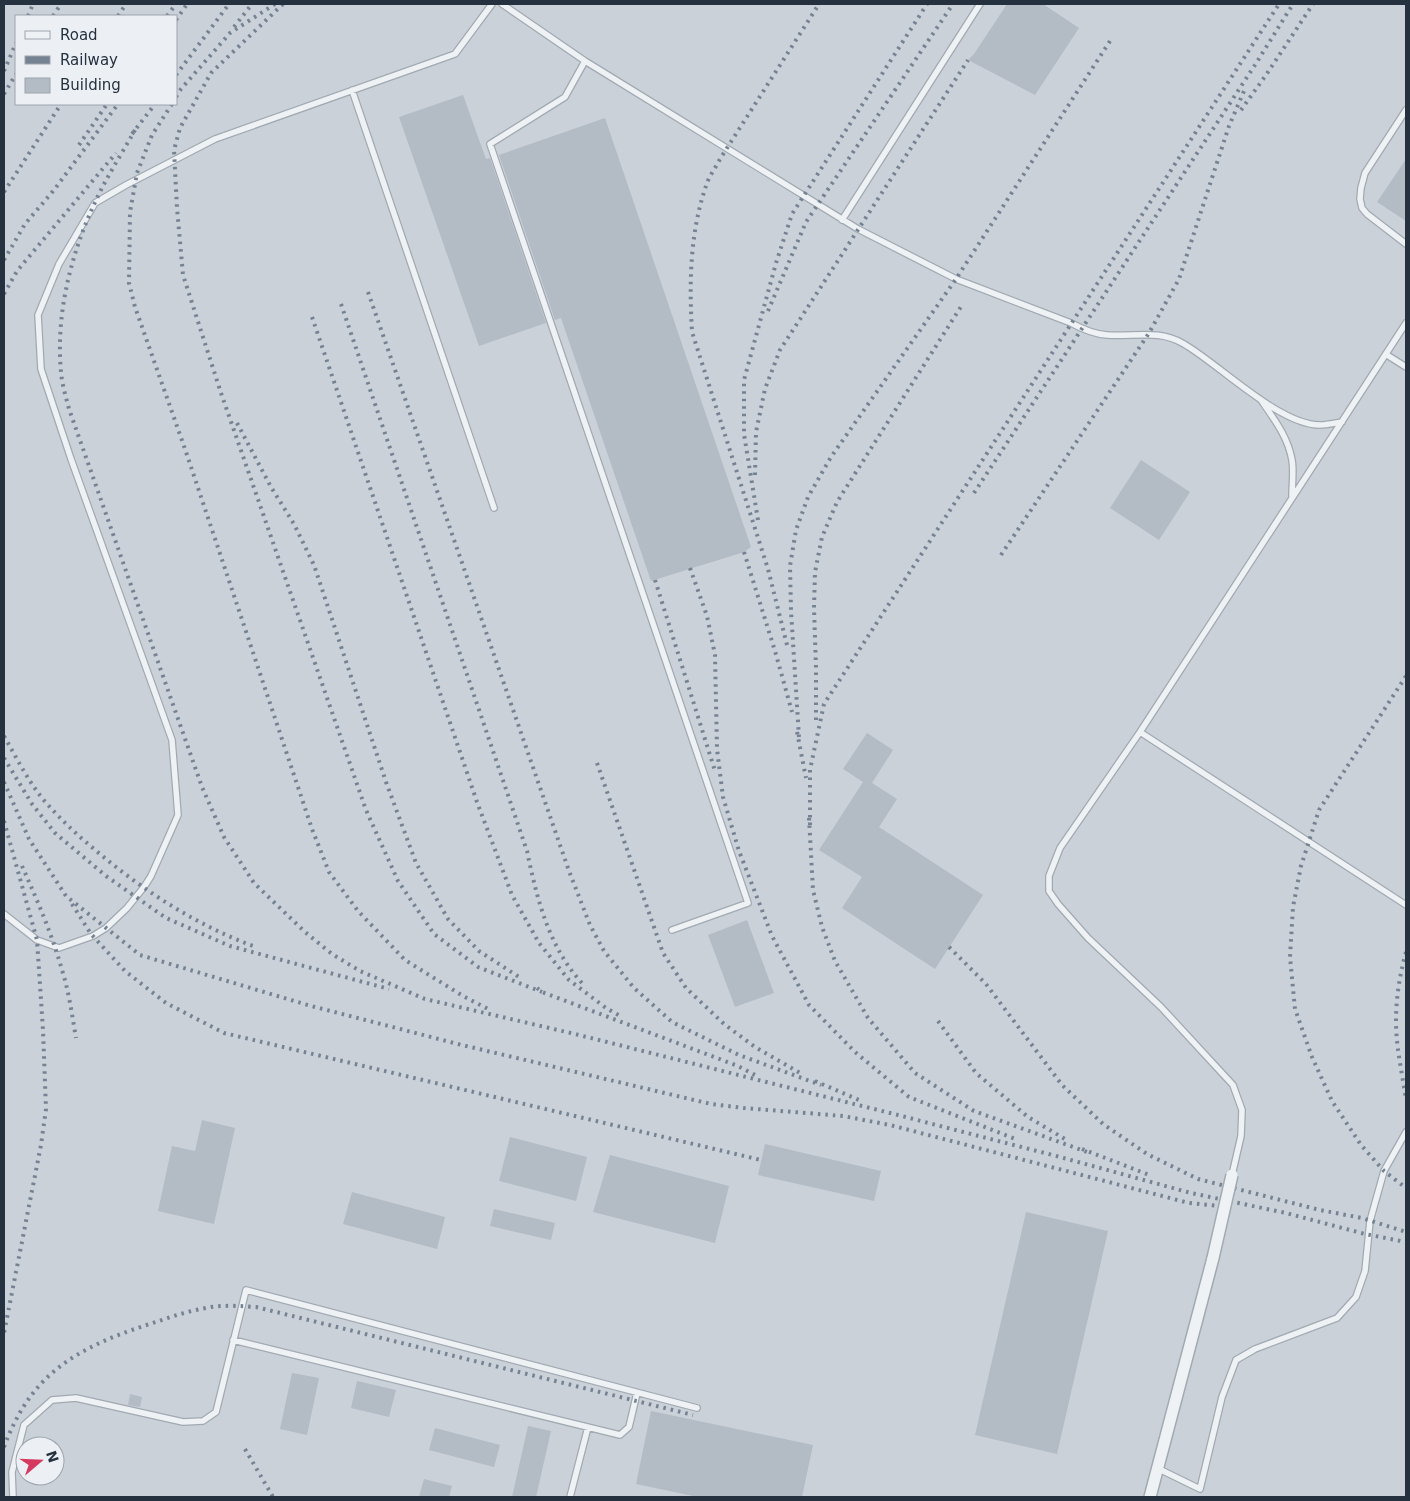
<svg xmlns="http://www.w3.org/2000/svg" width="1410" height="1501" viewBox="0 0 1410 1501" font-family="'DejaVu Sans',sans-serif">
  <rect width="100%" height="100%" fill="#dce2e7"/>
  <path fill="#cad1d9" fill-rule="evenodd" d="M 4,4 L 1406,4 L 1406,1497 L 4,1497 ZM 16,16 L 176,16 L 176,104 L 16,104 ZM 25,1446 L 55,1446 L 55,1476 L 25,1476 Z"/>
  <path fill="#b3bbc4" d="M 1007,4 L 1043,4 L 1079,28 L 1035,95 L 968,60 L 974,54 Z
    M 463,95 L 486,159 L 490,158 L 546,323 L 479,346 L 399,117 Z
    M 605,118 L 751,547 L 744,552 L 651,581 L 561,318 L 555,320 L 499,155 Z
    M 1406,159 L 1406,221 L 1377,202 Z
    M 1141,460 L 1190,492 L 1159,540 L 1110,508 Z
    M 867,733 L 893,750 L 872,783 L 897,799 L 879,827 L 983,895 L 935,969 L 842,908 L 862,877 L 819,850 L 863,782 L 843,769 Z
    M 747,920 L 774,993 L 735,1007 L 708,935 Z
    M 202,1120 L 235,1128 L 214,1224 L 158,1211 L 172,1146 L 195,1151 Z
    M 510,1137 L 587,1157 L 576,1201 L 499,1181 Z
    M 765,1144 L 881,1171 L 874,1201 L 758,1175 Z
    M 610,1155 L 729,1186 L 715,1243 L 593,1212 Z
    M 352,1192 L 445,1217 L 437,1249 L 343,1224 Z
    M 494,1209 L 555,1223 L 551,1240 L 490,1226 Z
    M 1026,1212 L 1108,1231 L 1057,1454 L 975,1435 Z
    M 292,1373 L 319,1378 L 307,1435 L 280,1429 Z
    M 357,1381 L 396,1390 L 389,1417 L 351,1408 Z
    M 130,1394 L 142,1397 L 140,1407 L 128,1405 Z
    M 651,1411 L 813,1445 L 802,1497 L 698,1497 L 636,1484 Z
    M 528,1426 L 551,1431 L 536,1497 L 512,1497 Z
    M 435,1428 L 500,1445 L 494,1467 L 429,1450 Z
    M 424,1479 L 452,1486 L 449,1497 L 419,1497 Z"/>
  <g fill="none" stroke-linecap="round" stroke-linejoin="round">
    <defs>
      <path id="lane" d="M 502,4 L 585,61 L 858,229 L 956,279 L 1071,323 C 1082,329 1094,334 1107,335 C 1134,337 1159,329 1184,344 C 1220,365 1279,425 1320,425 C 1327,425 1335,423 1342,422
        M 585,61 L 565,97 L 490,144 L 748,903 L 672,930
        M 352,90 L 494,508
        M 1406,110 L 1365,173 L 1361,188 L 1360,199 L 1362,208 L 1367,214 L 1406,244
        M 842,220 L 980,4
        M 1387,355 L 1406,367
        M 1261,400 C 1274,419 1288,437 1292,460 C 1294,471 1292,484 1292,496
        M 1140,732 L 1406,905
        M 4,914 L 37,940 L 59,948 L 93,936 L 106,928 L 127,908 L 144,887 L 151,876 L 178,815 L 172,740 L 71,459 L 41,369 L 38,315 L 59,264 L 95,203 L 126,185 L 215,139 L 455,54 L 492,4
        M 1232,1175 L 1241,1136 L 1242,1110 L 1233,1085 L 1161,1007 L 1088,938 L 1058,904 L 1049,891 L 1049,876 L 1060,848 L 1140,732 L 1406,323
        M 233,1340 L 620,1435 L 629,1427 L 637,1393
        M 1157,1468 L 1200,1489 L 1222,1397 L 1236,1360 L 1255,1349 L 1337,1318 L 1356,1297 L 1365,1271 L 1370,1221 L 1384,1171 L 1406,1132
        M 13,1497 L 12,1472 L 24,1425 L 52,1400 L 76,1398 L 183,1422 L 203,1421 L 216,1412 L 246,1290 L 697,1408
        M 570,1497 L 588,1427"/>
      <path id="street" d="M 1150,1497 L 1213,1258"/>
    </defs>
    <use href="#lane" stroke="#a1a9b1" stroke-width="8"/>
    <use href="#street" stroke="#a1a9b1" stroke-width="14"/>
    <use href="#lane" stroke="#eff2f5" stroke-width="5.5"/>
    <use href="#street" stroke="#eff2f5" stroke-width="11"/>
    <path stroke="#758292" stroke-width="4" stroke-dasharray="2.5 5" stroke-linecap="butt" d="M 283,4 L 211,73 L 180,128 L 174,150 L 177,208 L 183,275 L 221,393 L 366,810 L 398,881 L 434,934 L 478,967 L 542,992
      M 28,16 L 33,4
      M 53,16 L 61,4
      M 118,16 L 126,4
      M 167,16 L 176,4
      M 176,20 L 187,4
      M 234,27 L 252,4
      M 4,71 L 16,43
      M 176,75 L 229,4
      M 4,94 L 16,74
      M 176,97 L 181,89 L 230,33 L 275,4
      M 172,104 L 152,135 L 137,173 L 130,212 L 129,283 L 135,307 L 185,449 L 312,829 L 329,872 L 358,911 L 405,960 L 463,996 L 490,1010
      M 1241,110 L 1266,75 L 1313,4
      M 135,130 C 125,148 113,167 103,186 C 74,242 55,309 61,372 C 62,385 66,397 69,409 L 202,787 L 224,837 L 254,883 L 305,932 L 332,954 L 360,971 L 425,999 L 575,1034 L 894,1114 L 1060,1157 L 1191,1193 L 1286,1213 L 1365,1234 L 1406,1242
      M 132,134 L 155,104
      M 79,145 L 107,104
      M 4,192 L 61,104
      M 4,260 L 25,224 L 54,190 L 118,104
      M 368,292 L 569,871 L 590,925 L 604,951 L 634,988 L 672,1022 L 739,1055 L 821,1085
      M 4,294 L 17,271 L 116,153
      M 341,304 L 527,851 C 537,899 549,949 584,985
      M 768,311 L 806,222 L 953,4
      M 312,317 L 477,802 L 512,895 L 539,943 L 569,980 L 606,1008 L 622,1017
      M 237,423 L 271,487 L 294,524 L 314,565 L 386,782 L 416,863 L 448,919 L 479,951 L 522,979
      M 755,475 L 756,432 L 765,389 L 780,350 L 968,60
      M 974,493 L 1255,65 L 1293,4
      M 758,520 L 744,434 L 744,380 L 776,263 L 792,214 L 927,4
      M 744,552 L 775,651 L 792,712
      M 1001,555 L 1149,333 L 1179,279 L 1229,126 L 1244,91
      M 690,568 L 707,616 L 715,655 L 717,749 L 723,797 L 739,851 L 772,936 L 809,1005 L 855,1052 L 909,1097 L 1018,1140
      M 655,580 L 715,771
      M 787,645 L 768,569 L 692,332 C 689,281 690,231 707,183 C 710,175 716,167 720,159 L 819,4
      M 1406,676 L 1319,810 L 1301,866 L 1293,907 L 1290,957 L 1295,1009 L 1312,1057 L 1332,1101 L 1361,1145 L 1384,1171 L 1406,1188
      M 816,720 L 816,668 L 814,608 L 815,572 L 822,537 L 837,502 L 962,305
      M 797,732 L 806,778
      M 4,736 C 16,757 27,779 42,798 C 58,817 75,833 94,849 C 141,889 194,924 253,946
      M 799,737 L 791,611 L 790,566 L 796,530 L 808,497 L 831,457 L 956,279 L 1110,41
      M 4,758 L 32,804 L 55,833 L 106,876 L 166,918 L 230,946 L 389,989
      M 597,763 L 663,953 L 686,988 L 724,1024 L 755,1047 L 800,1073
      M 4,782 L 29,839 L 66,896 L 140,955 L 311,1006 L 462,1045 L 711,1104 L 744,1108 L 843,1116 L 890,1125 L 1189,1203 L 1229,1207
      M 809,818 L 813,890 L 822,927 L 835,961 L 868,1018 L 915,1073 L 974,1111 L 1087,1152
      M 4,821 L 37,940 L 43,1030 L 46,1109 L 41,1145 L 4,1333
      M 810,825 L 810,770 L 824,704 L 1279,4
      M 22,866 C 37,900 52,934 62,970 C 69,992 72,1015 76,1038
      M 72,904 L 91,934 L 125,971 L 166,1003 L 224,1033 L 761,1160
      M 949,947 L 986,984 L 1062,1085 L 1103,1124 L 1147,1154 L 1198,1179 L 1320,1210 L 1362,1218 L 1406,1232
      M 1406,952 C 1398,981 1394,1011 1397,1041 C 1399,1060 1403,1080 1406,1099
      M 537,988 L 542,992 L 738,1066 L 757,1076
      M 938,1021 L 976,1073 L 1028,1117 L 1065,1139
      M 815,1081 L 859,1100
      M 1082,1149 L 1152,1176
      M 4,1447 C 14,1420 29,1393 51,1374 C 81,1347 121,1333 159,1321 C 176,1315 193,1310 211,1307 C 226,1305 241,1306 256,1307 L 693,1415
      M 245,1449 L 273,1497"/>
    <defs>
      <path id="street-bridge" d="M 1213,1258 L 1232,1175"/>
    </defs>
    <use href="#street-bridge" stroke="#a1a9b1" stroke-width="14" stroke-linecap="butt"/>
    <use href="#street-bridge" stroke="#eff2f5" stroke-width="11"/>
  </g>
  <rect width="1410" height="1501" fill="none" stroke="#25313e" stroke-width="10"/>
  <rect x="15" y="15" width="162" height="90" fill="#ecf0f5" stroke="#9ca4ac"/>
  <rect x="25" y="31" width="25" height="8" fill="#eff2f5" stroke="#9ca4ac"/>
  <text x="60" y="40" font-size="15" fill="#25313e">Road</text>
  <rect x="25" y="56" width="25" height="8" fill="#758292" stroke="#9ca4ac"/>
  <text x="60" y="65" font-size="15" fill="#25313e">Railway</text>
  <rect x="25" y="78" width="25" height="15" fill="#b3bbc4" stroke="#9ca4ac"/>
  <text x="60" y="90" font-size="15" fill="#25313e">Building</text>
  <g transform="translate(40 1461) rotate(71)"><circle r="24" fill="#ecf0f5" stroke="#9ca4ac"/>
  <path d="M0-4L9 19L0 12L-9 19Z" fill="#d5395e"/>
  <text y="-8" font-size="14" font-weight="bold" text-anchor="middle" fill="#25313e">N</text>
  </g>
</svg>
